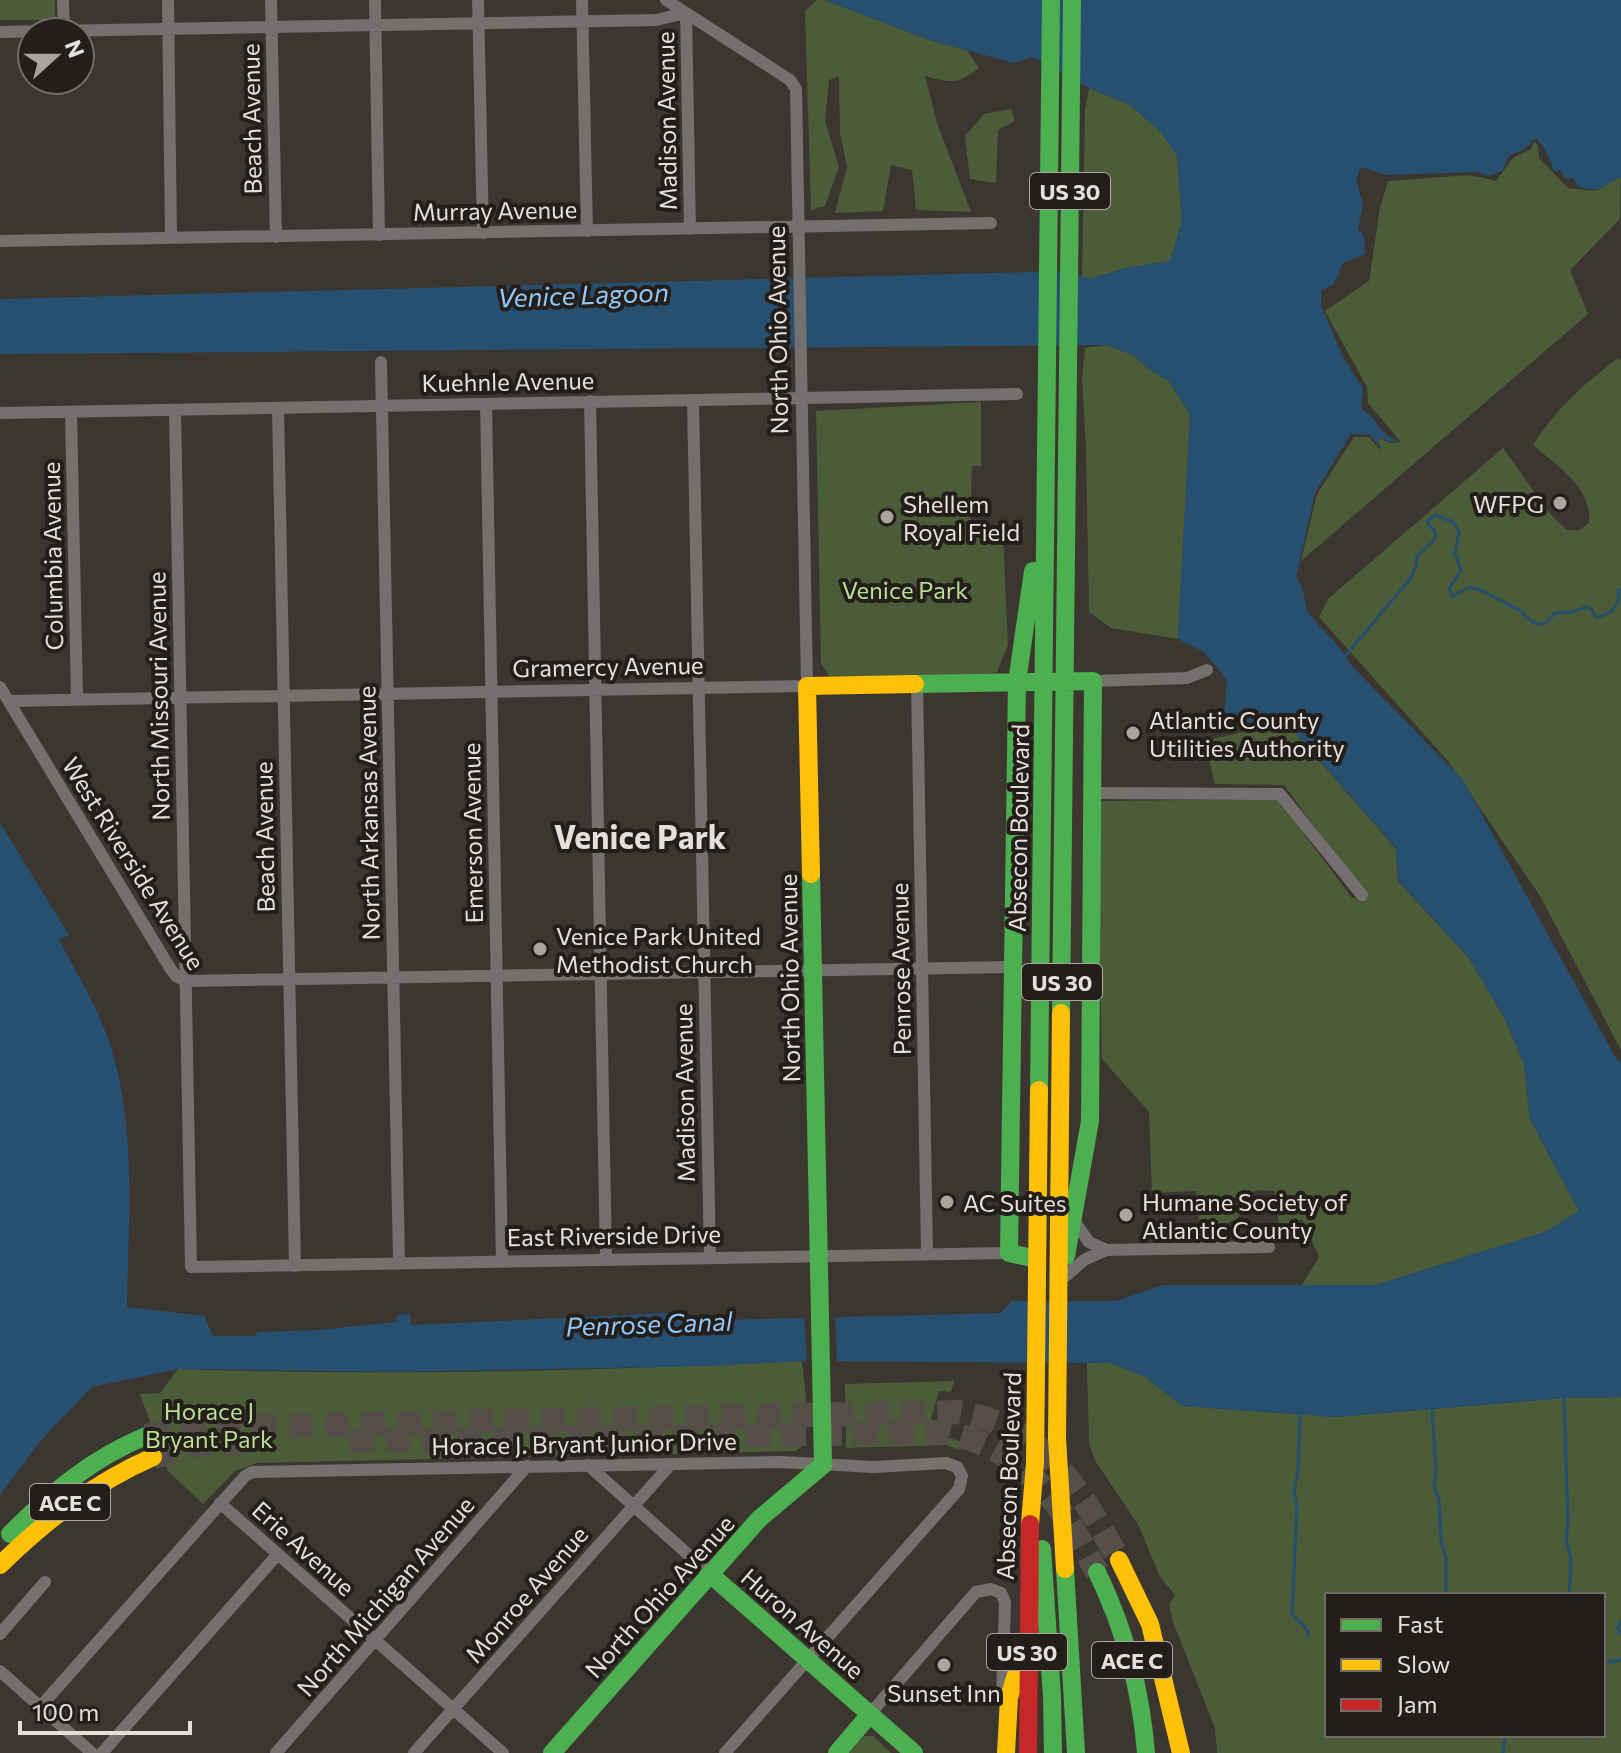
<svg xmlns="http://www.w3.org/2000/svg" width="1621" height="1753" viewBox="0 0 1621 1753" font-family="Commissioner,sans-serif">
  <rect width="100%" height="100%" fill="#3c3630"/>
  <path fill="#4b5c38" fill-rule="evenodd" d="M 0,0 L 55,0 L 55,20 L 0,20 Z
    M 817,0 L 825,0 L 929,40 L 967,50 L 979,68 C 956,85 952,83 925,76 L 937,123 L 971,212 L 916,210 L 912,170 L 891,165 L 883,211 L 835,213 L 847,167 L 840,133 L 839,76 L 829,80 L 825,121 L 839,167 L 825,206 L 811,210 L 805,11 Z
    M 1089,88 L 1130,105 L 1159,130 L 1177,155 L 1182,221 L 1170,262 L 1125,268 L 1090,279 L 1082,276 L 1085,110 Z
    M 1011,109 L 1015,121 L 998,130 L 996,183 L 970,179 L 965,136 L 984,114 Z
    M 1534,142 L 1538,145 L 1539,158 L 1568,188 L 1596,191 L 1621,176 L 1620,219 L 1570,270 L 1588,314 L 1301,561 L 1317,494 L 1354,437 L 1369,437 L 1380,450 L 1379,438 L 1390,443 L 1401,442 L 1368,403 L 1367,387 L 1325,311 L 1369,281 L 1380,208 L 1388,181 L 1470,175 L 1496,181 L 1513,158 L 1531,149 Z
    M 1107,345 L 1133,355 L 1150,370 L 1169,381 L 1190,415 L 1178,639 L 1111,628 L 1089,612 L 1086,448 L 1082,378 L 1085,348 Z
    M 1617,359 L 1621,360 L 1621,1050 L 1540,896 L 1448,761 L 1319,617 L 1329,598 L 1503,448 L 1551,515 L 1567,530 L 1579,530 L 1589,523 C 1593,488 1557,466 1533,445 C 1555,410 1584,383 1617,359 Z
    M 981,402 L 981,466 L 972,466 L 970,535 L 1003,534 L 1008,645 L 997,672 L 979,676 L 829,676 L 821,663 L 816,411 Z
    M 1273,725 L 1293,730 L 1396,849 L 1398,881 L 1469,958 L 1505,1019 L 1524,1064 L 1530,1119 L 1579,1211 L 1545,1232 L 1376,1285 L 1302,1285 L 1319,1257 L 1302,1219 L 1280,1232 L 1274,1191 L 1256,1190 L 1237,1219 L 1200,1234 L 1196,1191 L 1152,1193 L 1149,1112 L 1102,1059 L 1099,900 L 1101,801 L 1278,799 L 1352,898 L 1365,896 L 1284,785 L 1215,784 L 1204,741 Z
    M 802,1361 L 806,1398 L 805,1444 L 796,1451 L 257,1463 L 235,1471 L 203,1504 L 167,1470 L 140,1394 L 160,1393 L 178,1369 C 385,1376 594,1371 802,1361 Z
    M 1087,1363 L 1110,1363 L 1144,1376 L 1182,1406 L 1335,1417 L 1564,1398 L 1621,1397 L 1621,1753 L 1217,1753 L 1215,1728 L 1173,1622 L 1169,1605 L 1175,1595 L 1160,1577 L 1139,1526 L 1096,1462 L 1089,1444 ZM 1327,1595 L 1603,1595 L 1603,1735 L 1327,1735 Z
    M 954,1381 L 951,1392 L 939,1391 L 931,1419 L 943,1436 L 962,1442 L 959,1450 L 947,1445 L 846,1448 L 845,1384 Z
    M 864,1736 L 873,1736 L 891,1753 L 849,1753 Z"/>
  <path fill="#274f70" d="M 825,0 L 1621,0 L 1621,177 L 1596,190 L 1581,188 L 1572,178 L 1565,178 L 1561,171 L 1554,171 L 1546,151 L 1537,139 L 1532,140 C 1527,151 1519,150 1509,156 L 1502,171 L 1487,176 L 1479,172 L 1386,175 L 1361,167 L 1356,180 L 1363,204 L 1358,229 L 1364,236 L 1365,254 L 1343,263 L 1334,284 L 1321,291 L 1321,305 L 1343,357 L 1363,388 L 1361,409 C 1379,418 1376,433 1399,441 L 1391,442 L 1378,437 L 1380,447 L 1370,435 L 1351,434 L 1315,493 L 1296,577 C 1307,591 1302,602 1309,613 C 1322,632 1341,645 1351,665 L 1463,780 L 1614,1055 L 1621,1063 L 1621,1397 L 1564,1398 L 1335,1417 L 1182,1406 L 1144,1376 L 1110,1363 L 802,1361 L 712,1366 L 393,1372 L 178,1369 L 92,1387 L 42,1439 L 0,1495 L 0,823 L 69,935 L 59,940 C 75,970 94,1001 106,1033 C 138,1120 128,1216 127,1307 L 204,1316 L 213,1336 L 256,1336 L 257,1332 L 318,1330 L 396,1322 L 397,1315 L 410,1314 L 411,1325 L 670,1313 L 682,1321 L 1001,1313 L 1011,1301 L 1117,1301 L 1162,1285 L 1376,1285 L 1545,1232 L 1579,1211 L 1530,1119 L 1524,1064 L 1505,1019 L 1469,958 L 1398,880 L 1396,848 L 1293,730 L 1273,725 L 1222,730 L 1227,680 L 1204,652 L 1178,639 L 1190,415 L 1169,381 L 1150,370 L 1133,355 L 1106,345 L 0,354 L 0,299 L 1069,271 L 1090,279 L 1125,268 L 1170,261 L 1182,221 L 1177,155 L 1159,130 L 1130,105 L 1089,88 L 1032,57 L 1014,63 L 929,40 Z"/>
  <path fill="#3c3630" d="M 835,1313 L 837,1365 L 807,1365 L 804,1314 Z"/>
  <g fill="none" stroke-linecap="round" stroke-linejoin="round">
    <path stroke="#274f70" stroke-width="3" d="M 1346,655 L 1410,579 L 1416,566 L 1417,556 L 1435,539 L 1435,532 L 1427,522 L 1435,515 L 1453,522 L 1459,532 L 1455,553 L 1461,571 L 1449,589 L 1452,596 C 1458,594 1463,589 1469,588 C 1479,586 1504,603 1515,608 C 1525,611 1533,631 1547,622 C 1550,619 1552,615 1556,613 L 1571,612 L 1587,607 L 1591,609 L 1596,617 C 1610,615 1621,607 1618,591 L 1621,589
      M 1564,1398 L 1568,1523 L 1566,1539 L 1571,1560 L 1569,1595
      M 1432,1409 L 1436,1472 L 1434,1485 L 1439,1500 L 1441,1540 L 1446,1558 L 1446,1595
      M 1300,1414 L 1298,1472 L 1294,1492 L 1297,1506 L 1292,1614 L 1308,1631 L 1308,1636
      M 1621,1621 L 1618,1628 L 1621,1634
      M 1603,1661 L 1614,1662 L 1621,1659
      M 1586,1738 L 1594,1735
      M 1503,1753 L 1505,1735"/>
    <path stroke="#564f49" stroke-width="24" stroke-dasharray="24 12" stroke-linecap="butt" d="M 146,1436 L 180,1429 L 213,1427 L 958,1412 C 1044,1425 1080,1490 1119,1560
      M 350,1441 L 946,1432 C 1029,1451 1059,1502 1097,1572
      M 153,1457 L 198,1445 L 241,1443"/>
    <path stroke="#73706f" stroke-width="12" d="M 63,0 L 64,30
      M 168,0 L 171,238
      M 271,0 L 276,237
      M 375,0 L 379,235
      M 478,0 L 483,233
      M 582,0 L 587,231
      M 0,32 L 656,20 L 686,13 L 690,229
      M 0,241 L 991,223
      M 381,362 L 399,1263
      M 693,400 L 710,1258
      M 590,401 L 606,1260
      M 486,404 L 502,1262
      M 278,408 L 295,1266
      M 175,410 L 191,1267 L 1009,1253
      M 71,412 L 77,699
      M 0,413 L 1017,394
      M 1093,681 L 1187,678 L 1207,670
      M 917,683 L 927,1254
      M 0,687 L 170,968 L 176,976 L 185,981 L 1012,967
      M 9,701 L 807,686 L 796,89 L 790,80 L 666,0
      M 1093,793 L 1280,794 L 1362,895
      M 1074,1221 L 1089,1242 L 1106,1250
      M 1059,1282 L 1084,1260 L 1106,1250 L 1269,1247
      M 588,1465 L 710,1574
      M 220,1503 L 503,1753
      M 0,1634 L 45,1582
      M 0,1671 L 92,1753
      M 40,1707 L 245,1476 L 252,1472 L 781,1462 L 874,1467 L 946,1463 L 957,1467 L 962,1476 L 959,1489 L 725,1753
      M 870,1714 L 976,1592 L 991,1589 L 1001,1593 L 1005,1602 L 1002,1699
      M 102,1753 L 278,1554
      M 276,1753 L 527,1466
      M 414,1753 L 671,1464"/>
    <path stroke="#4caf50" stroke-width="18" d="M 1017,682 L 1009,1253 L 1037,1259
      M 1017,682 L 1033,571
      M 915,684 L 1093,681 L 1090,1121 L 1066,1256
      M 1061,1013 L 1072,0
      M 1039,1090 L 1051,0
      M 10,1534 C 51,1493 92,1458 146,1436
      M 1042,1549 L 1052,1696 L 1053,1753
      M 1065,1569 L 1076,1753
      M 1097,1572 C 1125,1630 1141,1689 1146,1753
      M 710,1574 L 914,1753
      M 552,1753 L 759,1519 L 823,1465 L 811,874
      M 837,1753 L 870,1714"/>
    <path stroke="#ffc107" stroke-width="18" d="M 811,874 L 807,686 L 915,684
      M 1061,1013 L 1057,1438 L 1065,1569
      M 1030,1524 L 1035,1463 L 1039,1090
      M 1119,1560 L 1150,1624 L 1181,1753
      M 0,1565 C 46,1520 94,1483 153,1457
      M 1006,1753 L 1009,1698 L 1023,1651"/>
    <path stroke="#c62828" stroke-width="18" d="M 1028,1753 L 1030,1524"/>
  </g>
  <g fill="#aaa49e" stroke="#231e1a" stroke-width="3">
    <circle cx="1560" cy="503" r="8"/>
    <circle cx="887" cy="517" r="8"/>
    <circle cx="1133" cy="733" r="8"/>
    <circle cx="540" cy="949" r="8"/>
    <circle cx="947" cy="1202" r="8"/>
    <circle cx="1126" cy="1215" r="8"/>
    <circle cx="944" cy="1665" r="8"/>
  </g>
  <g text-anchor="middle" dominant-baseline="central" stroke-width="8" stroke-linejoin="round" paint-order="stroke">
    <g fill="#231e1a" stroke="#aca5a0" stroke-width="2">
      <rect x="1030" y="173" width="80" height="36" rx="6"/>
      <rect x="1022" y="964" width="80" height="36" rx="6"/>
      <rect x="30" y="1484" width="80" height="36" rx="6"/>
      <rect x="987" y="1634" width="80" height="36" rx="6"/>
      <rect x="1092" y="1642" width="80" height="36" rx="6"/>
    </g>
    <g font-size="22" font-weight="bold" fill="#e6dfd9">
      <text x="1070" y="191">US 30</text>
      <text x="1062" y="982">US 30</text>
      <text x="70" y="1502">ACE C</text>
      <text x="1027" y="1652">US 30</text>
      <text x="1132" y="1660">ACE C</text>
    </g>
    <g font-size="24" fill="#e6dfd9" stroke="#231e1a">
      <text transform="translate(251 119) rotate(-91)">Beach Avenue</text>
      <text transform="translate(666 121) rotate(-91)">Madison Avenue</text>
      <text transform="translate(495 210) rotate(-1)">Murray Avenue</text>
      <text transform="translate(777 330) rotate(-91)">North Ohio Avenue</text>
      <text transform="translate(508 381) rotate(-1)">Kuehnle Avenue</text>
      <text transform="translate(52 556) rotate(-91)">Columbia Avenue</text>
      <text transform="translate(608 666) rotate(-1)">Gramercy Avenue</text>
      <text transform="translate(158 696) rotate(-91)">North Missouri Avenue</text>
      <text transform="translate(368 813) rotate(-91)">North Arkansas Avenue</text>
      <text transform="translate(1018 828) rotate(-89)">Absecon Boulevard</text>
      <text transform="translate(472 833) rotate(-91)">Emerson Avenue</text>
      <text transform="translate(264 837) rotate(-91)">Beach Avenue</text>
      <text transform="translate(134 863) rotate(58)">West Riverside Avenue</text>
      <text transform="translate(900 969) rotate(-91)">Penrose Avenue</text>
      <text transform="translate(789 978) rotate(-91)">North Ohio Avenue</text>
      <text transform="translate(684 1093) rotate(-91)">Madison Avenue</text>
      <text transform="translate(614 1235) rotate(-1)">East Riverside Drive</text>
      <text transform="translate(584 1443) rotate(-1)">Horace J. Bryant Junior Drive</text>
      <text transform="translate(1008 1476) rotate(-88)">Absecon Boulevard</text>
      <text transform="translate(304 1548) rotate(42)">Erie Avenue</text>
      <text transform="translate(526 1594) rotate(-49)">Monroe Avenue</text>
      <text transform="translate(385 1596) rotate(-49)">North Michigan Avenue</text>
      <text transform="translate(659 1596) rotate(-48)">North Ohio Avenue</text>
      <text transform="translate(803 1623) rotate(41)">Huron Avenue</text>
    </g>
    <g font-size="24" fill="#e6dfd9" stroke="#231e1a" text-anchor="start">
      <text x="903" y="503">Shellem<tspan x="903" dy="28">Royal Field</tspan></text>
      <text x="1544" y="503" text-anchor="end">WFPG</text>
      <text x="1149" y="719">Atlantic County<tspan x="1149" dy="28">Utilities Authority</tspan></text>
      <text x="556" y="935">Venice Park United<tspan x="556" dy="28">Methodist Church</tspan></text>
      <text x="1142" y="1201">Humane Society of<tspan x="1142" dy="28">Atlantic County</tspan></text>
      <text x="963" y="1202">AC Suites</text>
      <text x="944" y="1692" text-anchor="middle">Sunset Inn</text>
    </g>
    <g font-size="24" fill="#b8df93" stroke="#231e1a">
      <text x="905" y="589">Venice Park</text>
      <text x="209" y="1410">Horace J<tspan x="209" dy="28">Bryant Park</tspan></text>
    </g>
    <g font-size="26" font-style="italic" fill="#92c8f7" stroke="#231e1a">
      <text transform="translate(583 294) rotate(-2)">Venice Lagoon</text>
      <text transform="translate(649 1323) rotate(-2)">Penrose Canal</text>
    </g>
    <g font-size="32" font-weight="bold" fill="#e6dfd9" stroke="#231e1a">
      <text x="640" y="836">Venice Park</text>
    </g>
  </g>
  <rect x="1325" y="1593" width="280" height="144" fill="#231e1a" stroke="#716b66" stroke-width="2"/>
  <rect x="1341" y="1619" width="40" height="12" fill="#4caf50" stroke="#716b66" stroke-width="2"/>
  <text x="1397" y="1633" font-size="24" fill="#e6dfd9">Fast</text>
  <rect x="1341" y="1659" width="40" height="12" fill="#ffc107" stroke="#716b66" stroke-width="2"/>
  <text x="1397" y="1673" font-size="24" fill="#e6dfd9">Slow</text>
  <rect x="1341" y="1699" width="40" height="12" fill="#c62828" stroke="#716b66" stroke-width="2"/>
  <text x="1397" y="1713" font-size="24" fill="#e6dfd9">Jam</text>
  <g transform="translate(56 56) rotate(69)"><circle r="38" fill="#231e1a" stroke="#716b66" stroke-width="2"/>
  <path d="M0-6L14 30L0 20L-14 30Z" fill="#aaa49e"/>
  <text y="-12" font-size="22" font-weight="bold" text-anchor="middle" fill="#e6dfd9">N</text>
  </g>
  <path d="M20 1721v12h170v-12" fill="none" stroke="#e6dfd9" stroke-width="4"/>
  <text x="32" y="1721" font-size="24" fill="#e6dfd9" stroke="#231e1a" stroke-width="6" paint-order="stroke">100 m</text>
</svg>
